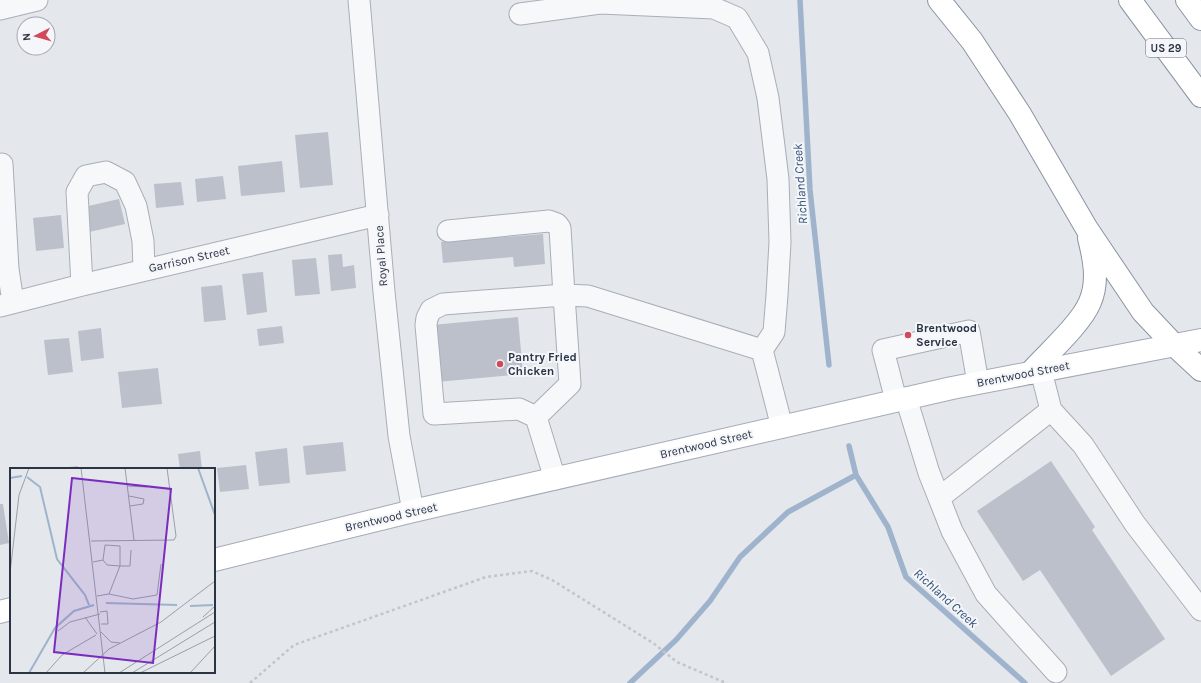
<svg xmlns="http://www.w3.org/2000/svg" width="1201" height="683" viewBox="0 0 1201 683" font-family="Karla,sans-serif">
  <rect width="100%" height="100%" fill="#e4e7ec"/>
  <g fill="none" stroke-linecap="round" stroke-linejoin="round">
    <path stroke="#9fb4cc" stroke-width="5.5" d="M 800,0 L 810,190 L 829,365
      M 849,446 L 856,475 L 888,527 L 906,577 L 1025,683
      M 630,683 L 676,640 L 710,601 L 740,557 L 788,512 L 856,475"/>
  </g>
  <path fill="#bbc0ca" d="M 328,132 L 333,185 L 300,188 L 295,135 Z
    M 282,161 L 285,192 L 241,196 L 238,166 Z
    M 223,176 L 226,199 L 197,202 L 195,179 Z
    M 181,182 L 184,205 L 156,208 L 154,184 Z
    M 119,199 L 125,224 L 89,232 L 84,207 Z
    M 61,215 L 64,248 L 36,251 L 33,218 Z
    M 543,234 L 545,264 L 514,267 L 513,257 L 443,263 L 441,242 Z
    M 342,254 L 343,267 L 354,265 L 356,288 L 331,291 L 328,255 Z
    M 316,258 L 320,294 L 295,296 L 292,260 Z
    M 263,272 L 267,312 L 247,315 L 242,274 Z
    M 222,285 L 226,320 L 204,322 L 201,287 Z
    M 518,317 L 523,374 L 437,382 L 432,325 Z
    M 282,326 L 284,343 L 259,346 L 257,329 Z
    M 101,328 L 104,358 L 81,361 L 78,331 Z
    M 69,338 L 73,372 L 48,375 L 44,340 Z
    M 158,368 L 162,404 L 122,408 L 118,372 Z
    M 343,442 L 346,471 L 306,475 L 303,446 Z
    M 287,448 L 290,483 L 259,486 L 255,452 Z
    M 200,451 L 202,469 L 180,469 L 178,454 Z
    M 1051,461 L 1095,527 L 1092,530 L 1165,639 L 1111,676 L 1040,570 L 1023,581 L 977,511 Z
    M 246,465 L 249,489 L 220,492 L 217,468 Z
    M 78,466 L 78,469 L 60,469 L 60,468 Z
    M 0,504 L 3,504 L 9,543 L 0,545 Z"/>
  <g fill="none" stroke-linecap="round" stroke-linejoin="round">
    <defs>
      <path id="minor" d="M 359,0 L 384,292 L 399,436 L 413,511
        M 0,9 L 37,0
        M 520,14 L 600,3 L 714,8 L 737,18 L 758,53 L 768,98 L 778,179 L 780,242 L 777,295 L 774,332 L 762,350
        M 2,164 L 8,269 L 13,302
        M 448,231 L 549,221 L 557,224 L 560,228 L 564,295 L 588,296 L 762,350 L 782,427
        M 82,285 L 77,192 L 86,176 L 106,172 L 125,182 L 136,206 L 143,241 L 144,270
        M 0,306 L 82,285 L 378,215
        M 906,398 L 929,473 L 939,498 L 952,531 L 986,594 L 1056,672
        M 896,400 L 883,350 L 969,331 L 978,383
        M 1051,410 L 1083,445 L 1135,524 L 1201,610
        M 536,417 L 570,384 L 564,295 L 443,304 L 431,310 L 427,318 L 426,325 L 434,414 L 519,409 L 536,417 L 555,479
        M 939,498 L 1051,410 L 1041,371"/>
      <path id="major" d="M 214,560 L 413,511 L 952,388 L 1201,340
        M 0,612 L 11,609"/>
      <path id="highway" d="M 939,0 L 972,41 L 1020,114 L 1087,229 L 1143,312 L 1175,346 L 1201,370
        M 1130,0 L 1201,96
        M 1187,0 L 1201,19
        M 1030,373 C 1047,354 1081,324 1090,302 C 1099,281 1094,258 1089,238"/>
    </defs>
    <use href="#minor" stroke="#a9aeb7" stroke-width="23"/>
    <use href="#major" stroke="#a3abb8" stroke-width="24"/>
    <use href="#highway" stroke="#8b94a3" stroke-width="24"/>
    <path stroke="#c2c5cb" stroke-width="2.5" stroke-dasharray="3 3" stroke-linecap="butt" d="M 250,683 L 294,645 L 486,577 L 532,571 L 552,580 L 613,618 L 653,643 L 677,662 L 726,683"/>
    <use href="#minor" stroke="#f7f8fa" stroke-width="21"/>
    <use href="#major" stroke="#fff" stroke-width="22"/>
    <use href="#highway" stroke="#fff" stroke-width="22"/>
  </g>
  <g fill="#d1495b" stroke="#f4f6f9" stroke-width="1.5">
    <circle cx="908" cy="335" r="4"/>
    <circle cx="500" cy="364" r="4"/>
  </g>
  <g text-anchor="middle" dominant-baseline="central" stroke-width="4" stroke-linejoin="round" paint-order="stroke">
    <rect fill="#f4f6f9" stroke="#676e7b" stroke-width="1" x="1146" y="39" width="40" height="18" rx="3"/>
    <g font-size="11" font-weight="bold" fill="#2b3445">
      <text x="1166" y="48">US 29</text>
    </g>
    <g font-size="12" fill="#2b3445" stroke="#f4f6f9">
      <text transform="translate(381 256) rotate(-94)">Royal Place</text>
      <text transform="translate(189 259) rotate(-13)">Garrison Street</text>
      <text transform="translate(1023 374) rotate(-11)">Brentwood Street</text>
      <text transform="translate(706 444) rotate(-13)">Brentwood Street</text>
      <text transform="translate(391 517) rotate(-13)">Brentwood Street</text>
    </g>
    <g font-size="12" font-weight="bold" fill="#2b3445" stroke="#f4f6f9" text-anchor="start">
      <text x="916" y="328">Brentwood<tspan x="916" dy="14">Service</tspan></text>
      <text x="508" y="357">Pantry Fried<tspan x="508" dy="14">Chicken</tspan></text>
    </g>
    <g font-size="13" font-style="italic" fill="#34527a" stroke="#f4f6f9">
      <text transform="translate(800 184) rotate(-94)">Richland Creek</text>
      <text transform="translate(946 598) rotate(42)">Richland Creek</text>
    </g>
  </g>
  <g transform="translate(10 468)">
    <rect width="205" height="205" fill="#e4e7ec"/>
    <path fill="none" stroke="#9fb4cc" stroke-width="2" d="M 188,0 L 205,47M 17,9 L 30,19 L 47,91 L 75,127 L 79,137M 0,10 L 12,8M 96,135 L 167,137M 180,138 L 203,137M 19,205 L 45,160 L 64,143 L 84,137"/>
    <path fill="none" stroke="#9a9fa9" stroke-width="1" d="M 71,0 L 95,205M 115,0 L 124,72M 117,18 L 137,19M 119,28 L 134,31 L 133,36 L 120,38M 81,73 L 164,72 L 166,68 L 157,0M 83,94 L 93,92 L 95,77 L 110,78 L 110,98 L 97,97 L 93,92M 0,105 L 9,27 L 19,0M 99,126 L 123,131 L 147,127 L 151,96M 87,128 L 99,126 L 110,98 L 120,98 L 121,82M 90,144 L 97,143 L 98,156 L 91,156M 75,149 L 87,166M 193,149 L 205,138M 48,163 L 60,154 L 90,146M 91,164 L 101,174 L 110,175M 36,205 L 52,187 L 86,167M 73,205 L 99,181 L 151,154 L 205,113M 109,205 L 205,144M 122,205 L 205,154M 130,205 L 205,168M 180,205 L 205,178"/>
    <path fill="#7b2cbf" fill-opacity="0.15" stroke="#7b2cbf" stroke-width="2" d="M 62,10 L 161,21 L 143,195 L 44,184 Z"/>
    <rect width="205" height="205" fill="none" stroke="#2b3445" stroke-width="2"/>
  </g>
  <g transform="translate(36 36) rotate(264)"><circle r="19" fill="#f4f6f9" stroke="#a4a8b1"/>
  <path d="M0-3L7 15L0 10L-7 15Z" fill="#d1495b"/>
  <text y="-6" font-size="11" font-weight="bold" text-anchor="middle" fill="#2b3445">N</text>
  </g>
</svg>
